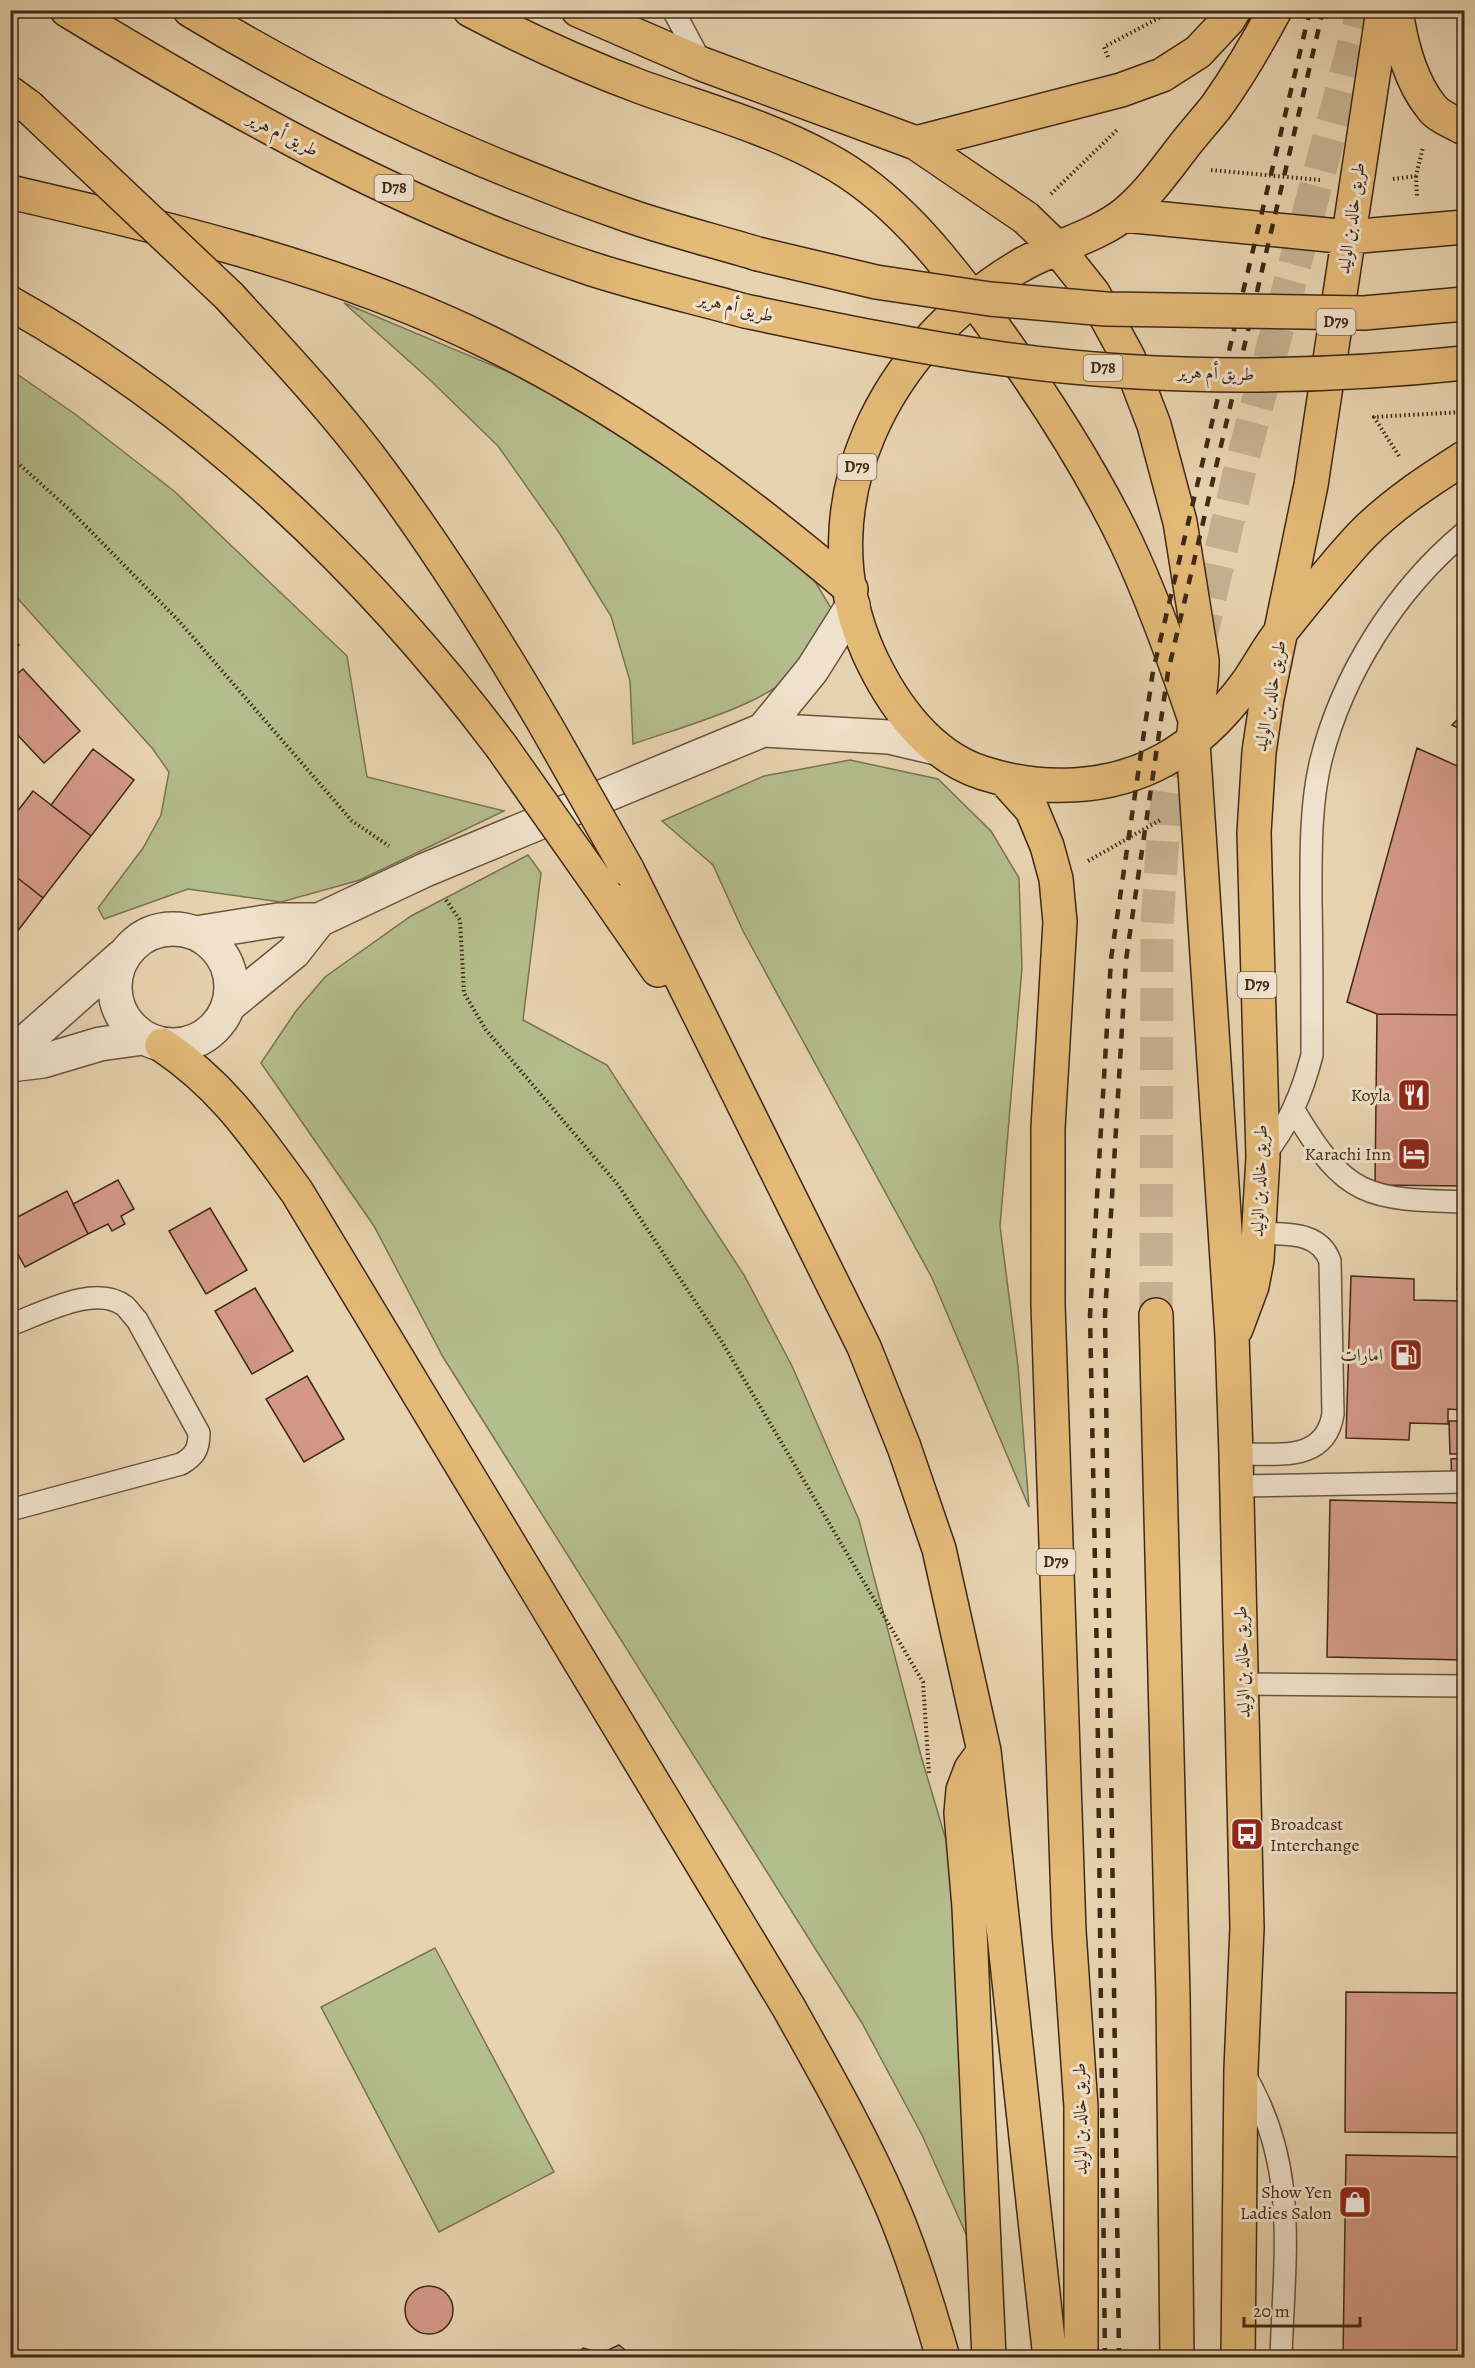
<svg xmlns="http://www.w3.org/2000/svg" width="1475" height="2368" viewBox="0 0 1475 2368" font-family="Alegreya,Amiri,serif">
  <rect width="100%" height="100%" fill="#e8d3b0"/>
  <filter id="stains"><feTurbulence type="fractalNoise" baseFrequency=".00333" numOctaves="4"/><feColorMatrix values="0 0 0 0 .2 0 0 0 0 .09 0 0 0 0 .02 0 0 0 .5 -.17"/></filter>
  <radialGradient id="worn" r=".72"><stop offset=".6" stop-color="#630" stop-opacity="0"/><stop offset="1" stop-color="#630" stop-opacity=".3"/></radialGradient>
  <path fill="#b4bd8d" stroke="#7a7352" stroke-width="1.5" d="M 344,303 L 582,403 L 802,560 L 831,608 C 827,620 824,636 817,648 C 785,702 689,724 633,744 L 630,681 L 611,616 L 560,534 L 498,446 L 429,379 Z
    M 11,370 L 75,414 L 174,491 L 347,656 L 367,777 L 504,811 L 360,880 L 281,902 L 188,889 L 104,919 L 98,908 L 143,848 L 161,815 L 169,772 L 152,748 L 11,591 Z
    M 850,760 L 938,779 L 991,831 L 1019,878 L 1022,968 L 1000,1226 L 1018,1366 L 1029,1507 L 932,1278 L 743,931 L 713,865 L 662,821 L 764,776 Z
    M 528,855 L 541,873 L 523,1020 L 607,1065 L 744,1275 L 792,1366 L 859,1520 L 921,1756 L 960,1887 L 969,2241 L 923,2137 L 862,2023 L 443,1357 L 374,1226 L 261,1063 L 296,1011 L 325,977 L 411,916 Z
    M 435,1948 L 554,2172 L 439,2232 L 321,2007 Z"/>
  <path fill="#d39886" stroke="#3f2916" stroke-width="1.5" d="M 10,636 L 19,645 L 10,653 Z
    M 23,669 L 80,731 L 44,763 L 10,727 L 10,680 Z
    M 1464,713 L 1464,731 L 1452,725 Z
    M 1417,748 L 1464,769 L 1464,1015 L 1377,1014 L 1347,1002 Z
    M 93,749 L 134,780 L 91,836 L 51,805 Z
    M 33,791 L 91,836 L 43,898 L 10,872 L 10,821 Z
    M 10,872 L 43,898 L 10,941 Z
    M 1377,1014 L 1464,1015 L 1464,1186 L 1375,1185 Z
    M 118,1180 L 134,1209 L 121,1216 L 125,1224 L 112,1231 L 108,1224 L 88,1234 L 73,1204 Z
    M 67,1191 L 88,1234 L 25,1267 L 10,1240 L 10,1221 Z
    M 210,1208 L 247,1270 L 206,1294 L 169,1231 Z
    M 1460,1214 L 1464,1214 L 1464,1290 L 1457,1289 Z
    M 1351,1276 L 1414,1279 L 1414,1300 L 1464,1301 L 1464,1410 L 1448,1409 L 1448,1424 L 1410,1423 L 1409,1440 L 1346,1438 Z
    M 255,1288 L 293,1351 L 252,1374 L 215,1311 Z
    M 307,1376 L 344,1439 L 304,1462 L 266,1399 Z
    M 1449,1421 L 1464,1421 L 1464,1454 L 1450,1454 Z
    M 1464,1458 L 1464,1480 L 1452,1481 L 1451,1459 Z
    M 1330,1500 L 1464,1503 L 1464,1660 L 1327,1657 Z
    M 1346,1992 L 1464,1993 L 1464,2133 L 1345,2132 Z
    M 1346,2155 L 1464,2157 L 1464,2358 L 1343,2358 Z
    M405 2310a24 24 0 1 1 48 0a24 24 0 1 1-48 0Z
    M 619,2345 L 635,2358 L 573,2358 L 583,2348 L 602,2353 Z"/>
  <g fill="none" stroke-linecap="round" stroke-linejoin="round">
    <path stroke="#c6b191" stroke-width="33" stroke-dasharray="33 16" stroke-linecap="butt" d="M 1199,645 L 1241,465 L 1363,10
      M 1156,1315 L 1157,924 L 1164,821 L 1179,730"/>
    <defs>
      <path id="service" d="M 673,10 L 702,64
        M 1294,1110 C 1346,1198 1367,1199 1464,1202
        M 1263,1157 C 1288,1126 1302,1094 1312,1055 C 1312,1004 1312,952 1311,901 C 1311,855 1310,805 1321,760 C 1343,673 1396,590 1464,533
        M 10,1325 C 41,1314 95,1283 125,1306 C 129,1310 133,1316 137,1320 L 199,1433 C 199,1449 195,1456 181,1464 L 10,1510
        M 1236,1454 C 1275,1453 1325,1464 1333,1414 L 1330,1261 C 1319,1230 1285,1235 1257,1233
        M 1237,1486 L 1464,1482
        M 1242,1684 L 1464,1686
        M 1243,2072 C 1300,2166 1284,2254 1281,2358"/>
      <path id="minor" d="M 14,1063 L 24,1043 L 121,957
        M 10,1065 L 43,1061 L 100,1044 L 143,1038"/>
      <path id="tertiary" d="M 763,730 L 812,670 L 853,605
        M115 987a58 58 0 1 1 116 0a58 58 0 1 1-116 0Z
        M 196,933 L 278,920 L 319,920
        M 228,1006 L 294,952 L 319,920 L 425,870 L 763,730 L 889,737 L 936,748"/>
      <path id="primary" d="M 67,10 C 233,111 406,209 592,269 C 642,285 694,297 745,311
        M 190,10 C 329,94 474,162 627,215 C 670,230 715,241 758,254
        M 470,10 C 525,39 582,65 641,87 C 702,109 768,127 826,159 C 892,194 941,256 985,315 C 1038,387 1087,461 1126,542 C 1153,599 1174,658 1194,717
        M 578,10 L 702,64 L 916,143 L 1026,218 L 1058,249 L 1093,293 L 1128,357 L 1154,425 L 1180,522 L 1202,660 C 1203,688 1195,714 1193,742 L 1232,1336 L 1236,1454 L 1247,1928 L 1241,2069 L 1238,2358
        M 1275,10 C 1257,44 1238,76 1216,107 C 1204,122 1191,136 1180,151 C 1163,173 1148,194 1127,212 C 1096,238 1052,246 1018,267 C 887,346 802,503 869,654 C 892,704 929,756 983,773 C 1041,792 1110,790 1164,760 C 1197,742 1225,713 1247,683 C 1259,666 1269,646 1283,629 C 1308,598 1334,565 1361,536 C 1391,505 1428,481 1464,458
        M 1396,10 C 1401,45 1410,81 1432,108 C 1439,117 1455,123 1464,128
        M 10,93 L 29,107
        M 916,143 L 1121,90 L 1162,75 L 1198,52 L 1228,20 L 1234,10
        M 10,192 C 173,230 338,268 488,342 C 621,407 739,494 851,589
        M 1124,215 L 1349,237 L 1464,227
        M 229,296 C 281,353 334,409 380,471 C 441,553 495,639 546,726
        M 10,303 C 203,411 369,571 501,746
        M 1005,780 L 1032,810 L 1047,846 L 1056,879 L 1060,922 L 1048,1128 L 1048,1304 L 1069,1931 L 1081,2107 L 1081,2358
        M 627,869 L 864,1347 L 904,1447 L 939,1549 L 984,1751 L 1050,2358
        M 606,895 L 658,970
        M 162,1045 C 224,1087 254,1133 297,1192 L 789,2008 C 824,2071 861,2135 890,2202 C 912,2252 928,2305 943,2358
        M 1156,1315 L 1173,1996 L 1177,2358
        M 1236,1329 L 1252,1286 L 1257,1260 L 1263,1157 L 1254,833 L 1259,752 L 1267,698 L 1311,485 L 1383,10
        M 984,1751 L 971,1769 L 963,1790 L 961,1813 L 969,1907 L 989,2358"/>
    </defs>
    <use href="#service" stroke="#69543c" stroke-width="24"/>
    <use href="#minor" stroke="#69543c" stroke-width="36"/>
    <use href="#tertiary" stroke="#69543c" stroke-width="36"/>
    <use href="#primary" stroke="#3f2916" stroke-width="36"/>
    <path stroke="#3f2916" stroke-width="4" stroke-dasharray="1.5 3" stroke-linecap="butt" d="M 1108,57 L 1104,47 L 1174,10
      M 1211,170 L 1320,180
      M 1416,176 L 1417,196
      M 1393,179 L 1416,176 L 1423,147
      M 1051,194 L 1117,130
      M 1461,399 L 1464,411
      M 10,456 L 70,510 L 178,620 L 352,821 L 389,846
      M 1399,456 L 1374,417 L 1464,412
      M 1088,861 L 1162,819
      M 446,900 L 460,920 L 464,993 L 486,1030 L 618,1185 L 722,1342 L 923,1682 L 929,1773"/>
    <use href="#service" stroke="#f0e2cc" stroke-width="21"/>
    <use href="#minor" stroke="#f0e2cc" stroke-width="33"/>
    <use href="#tertiary" stroke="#f0e2cc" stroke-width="33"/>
    <use href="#primary" stroke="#e4ba78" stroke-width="33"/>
    <path stroke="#3f2916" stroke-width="4.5" stroke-dasharray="10 10" stroke-linecap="butt" d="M 1105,2358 L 1097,1663 L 1090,1315 L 1111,959 L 1153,671 L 1310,10
      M 1119,2358 L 1105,1315 L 1126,960 L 1168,672 L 1323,10"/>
    <defs>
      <path id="primary-bridge" d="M 29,107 L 229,296
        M 758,254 L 876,282 L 990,299 L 1106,309 L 1364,313 L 1464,304
        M 745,311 C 831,329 916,347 1004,359 C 1155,380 1312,379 1464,363
        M 546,726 L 627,869
        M 501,746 L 606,895"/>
    </defs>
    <use href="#primary-bridge" stroke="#3f2916" stroke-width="36" stroke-linecap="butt"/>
    <use href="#primary-bridge" stroke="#e4ba78" stroke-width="33"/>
  </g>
  <defs>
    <symbol id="restaurant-square" viewBox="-11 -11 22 22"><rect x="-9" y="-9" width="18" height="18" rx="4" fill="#8f2418" stroke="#f0e2cc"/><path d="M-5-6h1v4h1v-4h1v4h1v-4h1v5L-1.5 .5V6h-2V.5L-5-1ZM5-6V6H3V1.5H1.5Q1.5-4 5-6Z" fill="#fff"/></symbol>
    <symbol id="hotel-square" viewBox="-11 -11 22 22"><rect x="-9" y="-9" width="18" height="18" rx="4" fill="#8f2418" stroke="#f0e2cc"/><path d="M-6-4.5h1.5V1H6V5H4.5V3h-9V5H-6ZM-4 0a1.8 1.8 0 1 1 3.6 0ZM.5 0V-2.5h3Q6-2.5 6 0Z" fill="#fff"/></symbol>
    <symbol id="fuel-square" viewBox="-11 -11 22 22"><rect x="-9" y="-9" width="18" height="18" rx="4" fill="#8f2418" stroke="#f0e2cc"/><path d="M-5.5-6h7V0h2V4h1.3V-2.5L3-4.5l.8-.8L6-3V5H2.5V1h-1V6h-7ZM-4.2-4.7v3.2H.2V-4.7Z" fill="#fff"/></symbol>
    <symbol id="bus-square" viewBox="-11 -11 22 22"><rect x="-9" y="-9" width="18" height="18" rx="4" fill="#8f2418" stroke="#f0e2cc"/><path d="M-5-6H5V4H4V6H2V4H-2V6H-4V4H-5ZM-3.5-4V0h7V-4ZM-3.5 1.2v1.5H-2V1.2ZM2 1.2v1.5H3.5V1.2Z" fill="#fff"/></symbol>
    <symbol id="shop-square" viewBox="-11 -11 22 22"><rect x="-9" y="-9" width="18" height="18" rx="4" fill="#8f2418" stroke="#f0e2cc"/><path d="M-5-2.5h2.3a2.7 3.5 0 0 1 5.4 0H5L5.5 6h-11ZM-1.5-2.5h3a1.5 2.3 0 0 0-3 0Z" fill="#fff"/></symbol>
  </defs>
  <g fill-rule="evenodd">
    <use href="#restaurant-square" x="1395" y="1076" width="38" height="38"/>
    <use href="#hotel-square" x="1395" y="1135" width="38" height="38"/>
    <use href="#fuel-square" x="1387" y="1336" width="38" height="38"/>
    <use href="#bus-square" x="1228" y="1815" width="38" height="38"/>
    <use href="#shop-square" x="1336" y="2183" width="38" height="38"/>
  </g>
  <g text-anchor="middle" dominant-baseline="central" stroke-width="6" stroke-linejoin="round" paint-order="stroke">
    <g fill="#f0e2cc" stroke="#74604d" stroke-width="1.5">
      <rect x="374.5" y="175" width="39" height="26" rx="4.5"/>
      <rect x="1316.5" y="309" width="39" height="26" rx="4.5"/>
      <rect x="1083.5" y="355" width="39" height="26" rx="4.5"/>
      <rect x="837.5" y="454" width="39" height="26" rx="4.5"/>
      <rect x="1237.5" y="972" width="39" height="26" rx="4.5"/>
      <rect x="1036.5" y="1549" width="39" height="26" rx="4.5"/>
    </g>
    <g font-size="16" font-weight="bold" fill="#3f2916">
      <text x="394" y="188">D78</text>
      <text x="1336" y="322">D79</text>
      <text x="1103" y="368">D78</text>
      <text x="857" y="467">D79</text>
      <text x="1257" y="985">D79</text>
      <text x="1056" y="1562">D79</text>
    </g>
    <g font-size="18" fill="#3f2916" stroke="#f0e2cc">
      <text transform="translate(283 134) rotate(27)">طريق أم هرير</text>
      <text transform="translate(1351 218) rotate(-82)">طريق خالد بن الوليد</text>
      <text transform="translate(736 307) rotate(14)">طريق أم هرير</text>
      <text transform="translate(1216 373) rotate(2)">طريق أم هرير</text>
      <text transform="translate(1270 696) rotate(-80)">طريق خالد بن الوليد</text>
      <text transform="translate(1259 1181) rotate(-88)">طريق خالد بن الوليد</text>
      <text transform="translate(1242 1662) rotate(-92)">طريق خالد بن الوليد</text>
      <text transform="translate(1080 2119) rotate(-91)">طريق خالد بن الوليد</text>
    </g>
    <g font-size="18" fill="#3f2916" stroke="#f0e2cc" text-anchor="end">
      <text x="1391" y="1095">Koyla</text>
      <text x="1391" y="1154">Karachi Inn</text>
      <text x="1383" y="1355">امارات</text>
      <text x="1270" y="1824" text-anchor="start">Broadcast<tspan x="1270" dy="21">Interchange</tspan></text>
      <text x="1332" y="2192">Show Yen<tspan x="1332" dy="21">Ladies Salon</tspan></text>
    </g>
  </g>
  <rect width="1475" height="2368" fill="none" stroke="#e8d3b0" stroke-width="36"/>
  <rect x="12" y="12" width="1451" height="2344" fill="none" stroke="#3f2916" stroke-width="3"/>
  <rect x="18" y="18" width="1439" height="2332" fill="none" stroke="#3f2916" stroke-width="1.5"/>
  <path d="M1244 2317v9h116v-9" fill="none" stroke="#3f2916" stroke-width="3"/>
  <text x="1253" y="2317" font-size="18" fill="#3f2916" stroke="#f0e2cc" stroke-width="4.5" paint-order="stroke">20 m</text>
  <rect width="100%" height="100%" filter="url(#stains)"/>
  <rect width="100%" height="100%" fill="url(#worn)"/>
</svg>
